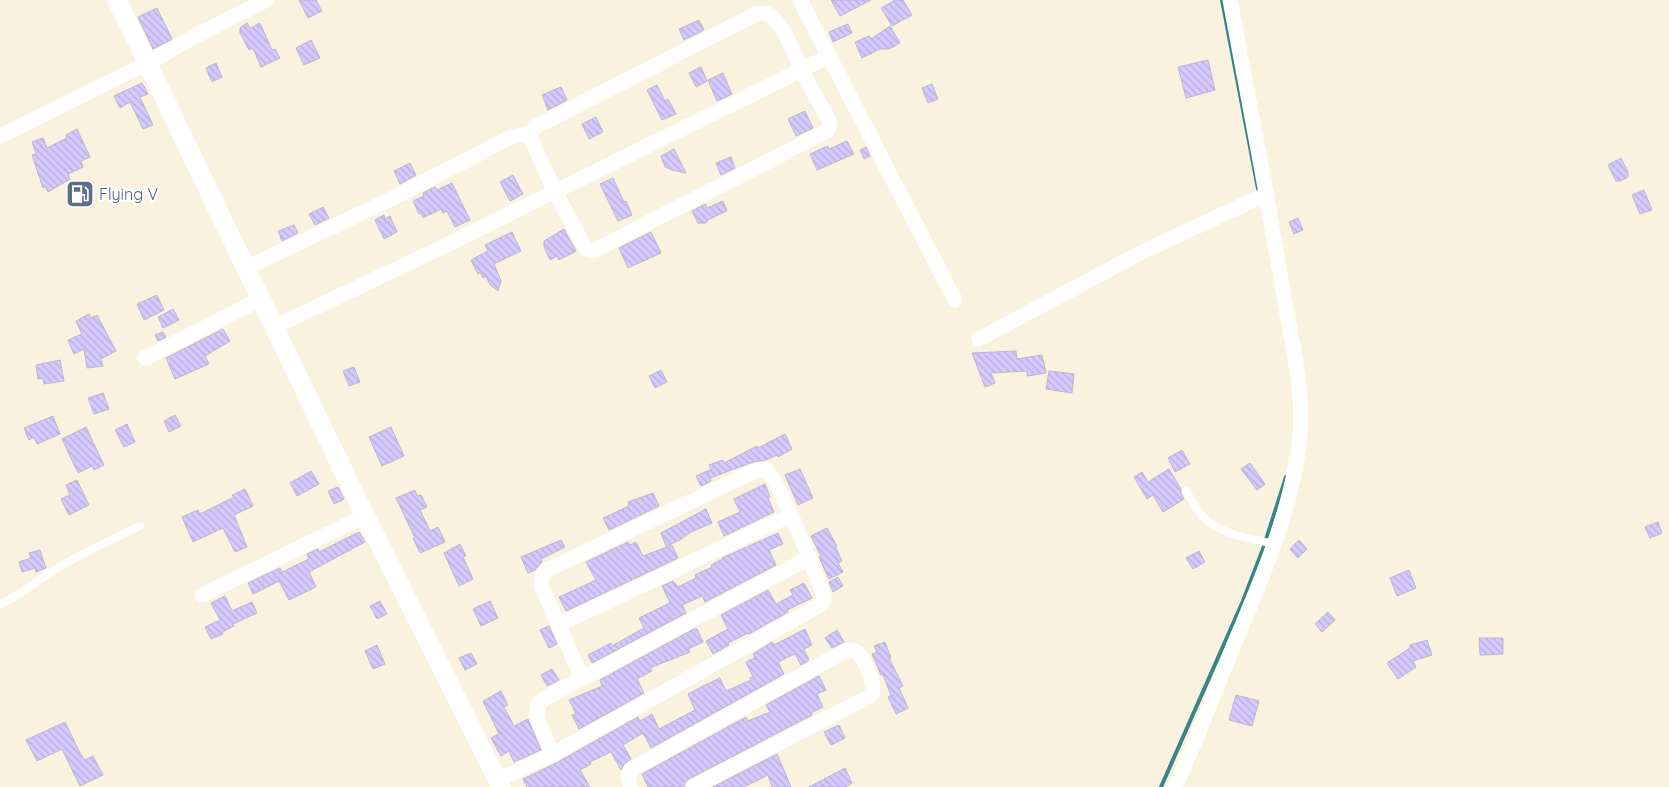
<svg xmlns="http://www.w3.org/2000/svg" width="1669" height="787" viewBox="0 0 1669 787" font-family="Quicksand,sans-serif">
  <defs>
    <pattern id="building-back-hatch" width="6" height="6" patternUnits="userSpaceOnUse" patternTransform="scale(1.25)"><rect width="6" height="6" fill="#d5c9ff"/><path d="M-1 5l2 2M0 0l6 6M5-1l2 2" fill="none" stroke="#b7acda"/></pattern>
  </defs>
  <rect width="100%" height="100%" fill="#faf2df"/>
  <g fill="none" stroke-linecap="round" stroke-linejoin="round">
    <path stroke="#388588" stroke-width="4" d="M 1222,0 L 1258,189
      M 1161,787 L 1243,601 L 1263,549 L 1286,477"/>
  </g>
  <path fill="url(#building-back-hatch)" stroke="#bbb7ca" d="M 299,0 L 316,0 L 322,11 L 308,18 Z
    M 831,0 L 871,0 L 840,16 Z
    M 895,0 L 903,0 L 912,15 L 892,26 L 881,8 Z
    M 157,8 L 172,39 L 153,49 L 138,17 Z
    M 699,20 L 704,30 L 684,40 L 679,29 Z
    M 247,23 L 250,28 L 260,23 L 272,50 L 275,49 L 280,58 L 261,67 L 253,48 L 249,50 L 240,33 L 240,28 Z
    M 848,24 L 852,33 L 833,42 L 829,32 Z
    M 890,26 L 900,43 L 889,49 L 880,49 L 862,58 L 855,42 L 869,36 L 871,39 Z
    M 311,40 L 320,58 L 304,65 L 296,48 Z
    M 1208,60 L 1215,90 L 1186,98 L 1178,67 Z
    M 216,63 L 222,77 L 212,82 L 206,68 Z
    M 701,67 L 707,81 L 696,87 L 689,73 Z
    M 723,73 L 732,94 L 717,101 L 708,80 Z
    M 142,83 L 148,94 L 140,97 L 153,125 L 143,129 L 130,102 L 120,108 L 114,96 Z
    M 932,84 L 938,99 L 928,103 L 922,88 Z
    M 657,85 L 665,101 L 668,99 L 676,114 L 662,120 L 647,90 Z
    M 561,87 L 567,100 L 548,110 L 542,95 Z
    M 805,111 L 813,128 L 796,136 L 788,119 Z
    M 596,117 L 603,132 L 589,139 L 582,124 Z
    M 77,129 L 90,157 L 81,161 L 83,167 L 68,174 L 70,179 L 48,192 L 45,186 L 43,188 L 32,155 L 36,154 L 32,142 L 43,138 L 47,148 L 67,138 L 66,135 Z
    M 847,141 L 854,154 L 817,170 L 810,154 L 828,146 L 829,149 Z
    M 866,147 L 870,156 L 864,159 L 860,150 Z
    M 674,149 L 686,173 L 672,170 L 665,167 L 661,156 Z
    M 731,157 L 735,168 L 721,175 L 716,163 Z
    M 1621,158 L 1628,172 L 1628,177 L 1620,181 L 1616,181 L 1608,165 Z
    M 410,163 L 416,175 L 400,184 L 394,171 Z
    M 513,175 L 523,194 L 510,201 L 500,182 Z
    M 613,178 L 624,202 L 626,201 L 632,215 L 618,221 L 600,184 Z
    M 452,183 L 470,220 L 455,227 L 447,211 L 443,213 L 441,209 L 423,218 L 421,213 L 419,214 L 413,201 L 424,196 L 423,193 L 435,187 L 437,190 Z
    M 1644,190 L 1652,210 L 1640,214 L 1632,195 Z
    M 723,201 L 727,211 L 709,219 L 706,223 L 698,223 L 692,211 L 705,204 L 707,208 Z
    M 323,207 L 329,218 L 315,225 L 309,214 Z
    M 384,215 L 385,219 L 390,216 L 397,232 L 384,239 L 375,220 Z
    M 1298,218 L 1303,230 L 1294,234 L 1289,222 Z
    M 294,225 L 298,233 L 282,241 L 278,231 Z
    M 564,229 L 576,251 L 559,260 L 557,256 L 550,260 L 544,247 L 544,241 Z
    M 512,232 L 521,251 L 494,264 L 501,281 L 498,291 L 490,285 L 486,276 L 483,278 L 480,272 L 478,274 L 471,260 L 488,251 L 485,245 Z
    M 651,232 L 661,253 L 628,268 L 619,248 Z
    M 157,295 L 164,310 L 144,320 L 137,304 Z
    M 173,309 L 179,320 L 163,328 L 158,317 Z
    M 89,314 L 91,318 L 97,315 L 116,351 L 101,359 L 103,366 L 87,368 L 84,349 L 74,354 L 68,340 L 82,334 L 76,321 Z
    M 223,329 L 230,341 L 205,356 L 209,364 L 175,379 L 166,358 Z
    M 163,332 L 166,337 L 158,341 L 155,335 Z
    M 1016,351 L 1017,359 L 1042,355 L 1046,373 L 1027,376 L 1027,371 L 991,373 L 995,383 L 985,387 L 972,353 Z
    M 60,360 L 64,381 L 44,384 L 43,378 L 38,379 L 36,365 Z
    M 354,367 L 360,382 L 349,386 L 343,371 Z
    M 661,370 L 667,382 L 655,388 L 649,376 Z
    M 1049,371 L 1074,374 L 1072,393 L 1046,389 Z
    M 103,393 L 109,409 L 94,414 L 88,398 Z
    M 175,415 L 181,426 L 169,432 L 164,421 Z
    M 53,416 L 60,434 L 37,444 L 34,437 L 29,440 L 24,428 Z
    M 127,424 L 135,442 L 124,447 L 115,430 Z
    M 86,427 L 104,465 L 94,470 L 92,466 L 78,473 L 62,439 Z
    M 391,427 L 404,456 L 382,466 L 369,437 Z
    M 785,434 L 792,449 L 778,457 L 777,455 L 766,460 L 753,462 L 710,478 L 707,471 L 711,470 L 709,465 L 723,460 L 724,463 L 757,446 L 758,448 Z
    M 1182,450 L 1190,464 L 1175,472 L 1168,458 Z
    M 1250,463 L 1265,484 L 1257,490 L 1241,469 Z
    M 800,469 L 813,498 L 798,505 L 785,475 Z
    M 1169,469 L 1181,489 L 1181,493 L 1184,499 L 1163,512 L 1153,495 L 1147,499 L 1134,477 L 1142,472 L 1148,482 Z
    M 311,471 L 319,484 L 297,496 L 290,483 Z
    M 707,471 L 711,481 L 701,486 L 696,476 Z
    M 77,480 L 89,505 L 69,515 L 61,499 L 70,495 L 66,485 Z
    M 765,484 L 770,497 L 768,498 L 774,512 L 724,536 L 718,522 L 740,512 L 734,499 Z
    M 338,487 L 344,499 L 334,504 L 328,491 Z
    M 245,489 L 253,506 L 234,515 L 247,547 L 235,552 L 223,528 L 193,542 L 182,517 L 198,510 L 200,514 L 234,497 L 232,495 Z
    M 415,490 L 417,496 L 421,495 L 427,507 L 420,510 L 430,531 L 438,527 L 445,542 L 420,553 L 413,538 L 415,538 L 396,498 Z
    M 653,493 L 659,506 L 609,530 L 603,518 L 629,506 L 628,502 Z
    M 706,509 L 712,523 L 691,532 L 678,541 L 666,546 L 661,533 Z
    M 1658,522 L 1662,533 L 1650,538 L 1645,527 Z
    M 827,528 L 837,546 L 835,546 L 842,561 L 838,563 L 843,572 L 829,579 L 819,557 L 821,556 L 811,536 Z
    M 359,532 L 365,542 L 309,572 L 316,587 L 289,600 L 279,581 L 253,594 L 248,583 L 280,568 L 282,572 L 309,559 L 307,554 L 318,549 L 319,552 Z
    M 778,533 L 783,544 L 769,550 L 776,565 L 705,602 L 702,596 L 682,605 L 686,613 L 592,663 L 588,655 L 611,643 L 612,646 L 644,628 L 639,618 L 670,603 L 662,586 L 673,581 L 678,587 L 696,578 L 695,575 L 712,567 L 711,565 L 723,559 L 722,558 Z
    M 561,540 L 565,547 L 541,559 L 542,562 L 535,570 L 528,573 L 521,557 Z
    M 1299,540 L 1307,549 L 1298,558 L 1290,549 Z
    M 628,542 L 630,545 L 636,542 L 643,556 L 672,545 L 678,558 L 566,611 L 559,597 L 596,580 L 586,562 Z
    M 460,544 L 466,556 L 463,557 L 473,579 L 459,586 L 444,553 Z
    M 40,550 L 46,568 L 36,572 L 35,568 L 22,572 L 19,562 L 31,558 L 29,553 Z
    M 1199,551 L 1205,562 L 1193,569 L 1186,558 Z
    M 1409,570 L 1416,588 L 1397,596 L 1390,578 Z
    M 838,577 L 843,586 L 833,592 L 829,582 Z
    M 804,583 L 812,598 L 787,610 L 788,612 L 749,634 L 748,633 L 728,643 L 729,645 L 713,654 L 706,641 L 728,629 L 721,615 L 768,590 L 776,604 L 793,595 L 790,590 Z
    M 225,596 L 232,611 L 252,602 L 257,613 L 233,624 L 234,626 L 222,632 L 223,634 L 211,639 L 205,627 L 220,620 L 211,603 Z
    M 380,601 L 387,614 L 377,619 L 370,606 Z
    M 490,601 L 498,618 L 481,626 L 473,609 Z
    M 1328,612 L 1335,620 L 1322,632 L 1315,624 Z
    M 549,626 L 557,644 L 549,648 L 540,630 Z
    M 694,629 L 697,629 L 703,642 L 688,649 L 690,652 L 650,668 L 652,671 L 637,679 L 644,693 L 579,729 L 572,715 L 576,714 L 569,700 L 602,686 L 600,680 Z
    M 805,629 L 812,645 L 804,649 L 809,660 L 801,665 L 795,654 L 778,662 L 784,674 L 651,748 L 643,733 L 623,745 L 631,759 L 624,764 L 621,770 L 611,752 L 590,762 L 591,764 L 580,770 L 590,787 L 527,787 L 523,779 L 558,762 L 638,717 L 640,721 L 652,714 L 659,729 L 695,710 L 688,694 L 703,686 L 720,678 L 726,691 L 751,680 L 750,678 L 753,677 L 746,662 L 755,658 L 753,654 L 772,642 L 774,645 Z
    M 837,630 L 844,642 L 832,648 L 825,638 Z
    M 1479,638 L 1503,638 L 1503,654 L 1480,655 Z
    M 1427,640 L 1432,655 L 1413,661 L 1416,667 L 1398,679 L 1387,663 L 1410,648 L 1410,645 Z
    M 885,642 L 891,658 L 889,658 L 903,686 L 899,688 L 908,708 L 896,714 L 888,697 L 891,695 L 883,675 L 881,675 L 872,654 L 877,652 L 874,646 Z
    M 377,645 L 385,664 L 373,669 L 365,651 Z
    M 471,653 L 477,664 L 465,670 L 459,658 Z
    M 552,669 L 559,680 L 547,686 L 541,675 Z
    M 819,676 L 826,690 L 817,694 L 823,707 L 811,713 L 812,715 L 689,779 L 685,782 L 684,787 L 648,787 L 642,774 L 746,717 L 748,721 L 770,712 L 766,705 Z
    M 501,691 L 508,705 L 504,707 L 514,726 L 528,719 L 541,750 L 514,762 L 509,751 L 501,756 L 491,738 L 499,734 L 483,701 Z
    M 1236,695 L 1259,701 L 1252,726 L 1229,720 Z
    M 65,722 L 81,755 L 85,760 L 93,756 L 103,775 L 80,786 L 62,749 L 37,761 L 26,740 Z
    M 839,725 L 845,738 L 831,745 L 824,732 Z
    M 777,754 L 791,787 L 772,787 L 768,775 L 744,787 L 713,787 Z
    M 845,768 L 852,783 L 846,787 L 809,787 Z"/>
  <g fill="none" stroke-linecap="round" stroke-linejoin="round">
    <path stroke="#fff" stroke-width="8" d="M 1186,491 C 1193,503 1199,515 1210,523 C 1225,535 1254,539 1273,544
      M 0,604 C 21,596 37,580 56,569 C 83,552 112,540 140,526"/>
    <path stroke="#fff" stroke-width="15" d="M 800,0 L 955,300
      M 766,13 C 785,23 792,51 801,69 C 809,86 819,102 828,118 L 830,124 L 827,131 L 597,249 L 593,251 L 586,249 L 555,192 L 531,139 L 531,133 L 535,127 L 756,14 Z
      M 0,136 L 148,63 L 203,32 L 266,0
      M 246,268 L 387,201 L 511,137 L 531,133
      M 274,327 L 428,254 L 830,56
      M 979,339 L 1144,251 L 1267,194
      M 145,358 L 261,299
      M 202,595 L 365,516
      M 558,625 L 791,515
      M 553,754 L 537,719 L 538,704 L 545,698 L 809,558
      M 498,780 L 553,754 L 822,604 L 824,600 L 823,593 C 816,575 778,476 766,470 C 763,468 759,470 755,471 L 545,571 L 542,577 L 541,585 L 582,678
      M 630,787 L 628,777 L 632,769 L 845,651 C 849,650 853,649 857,652 C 863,657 877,686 872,693 C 871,695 868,697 866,698 L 693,787
      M 1175,787 C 1196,741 1214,694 1233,647 C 1260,583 1290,514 1299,445 C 1306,394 1291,341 1283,291 C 1267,193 1248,97 1230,0"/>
    <path stroke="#fff" stroke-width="19" d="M 117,0 L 365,516 L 501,787"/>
  </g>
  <defs>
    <symbol id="fuel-square" viewBox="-11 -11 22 22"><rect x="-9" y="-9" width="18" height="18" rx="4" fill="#5c6f8a" stroke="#fff"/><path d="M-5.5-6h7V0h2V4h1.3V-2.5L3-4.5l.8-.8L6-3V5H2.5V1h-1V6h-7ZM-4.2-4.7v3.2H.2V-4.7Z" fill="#fff"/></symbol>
  </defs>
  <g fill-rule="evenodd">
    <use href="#fuel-square" x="64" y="178" width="32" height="32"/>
  </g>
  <g text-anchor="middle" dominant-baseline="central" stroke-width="4.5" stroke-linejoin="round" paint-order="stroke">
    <g font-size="16" fill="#4e5e75" stroke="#fff" text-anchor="start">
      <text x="99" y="194">Flying V</text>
    </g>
  </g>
</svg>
